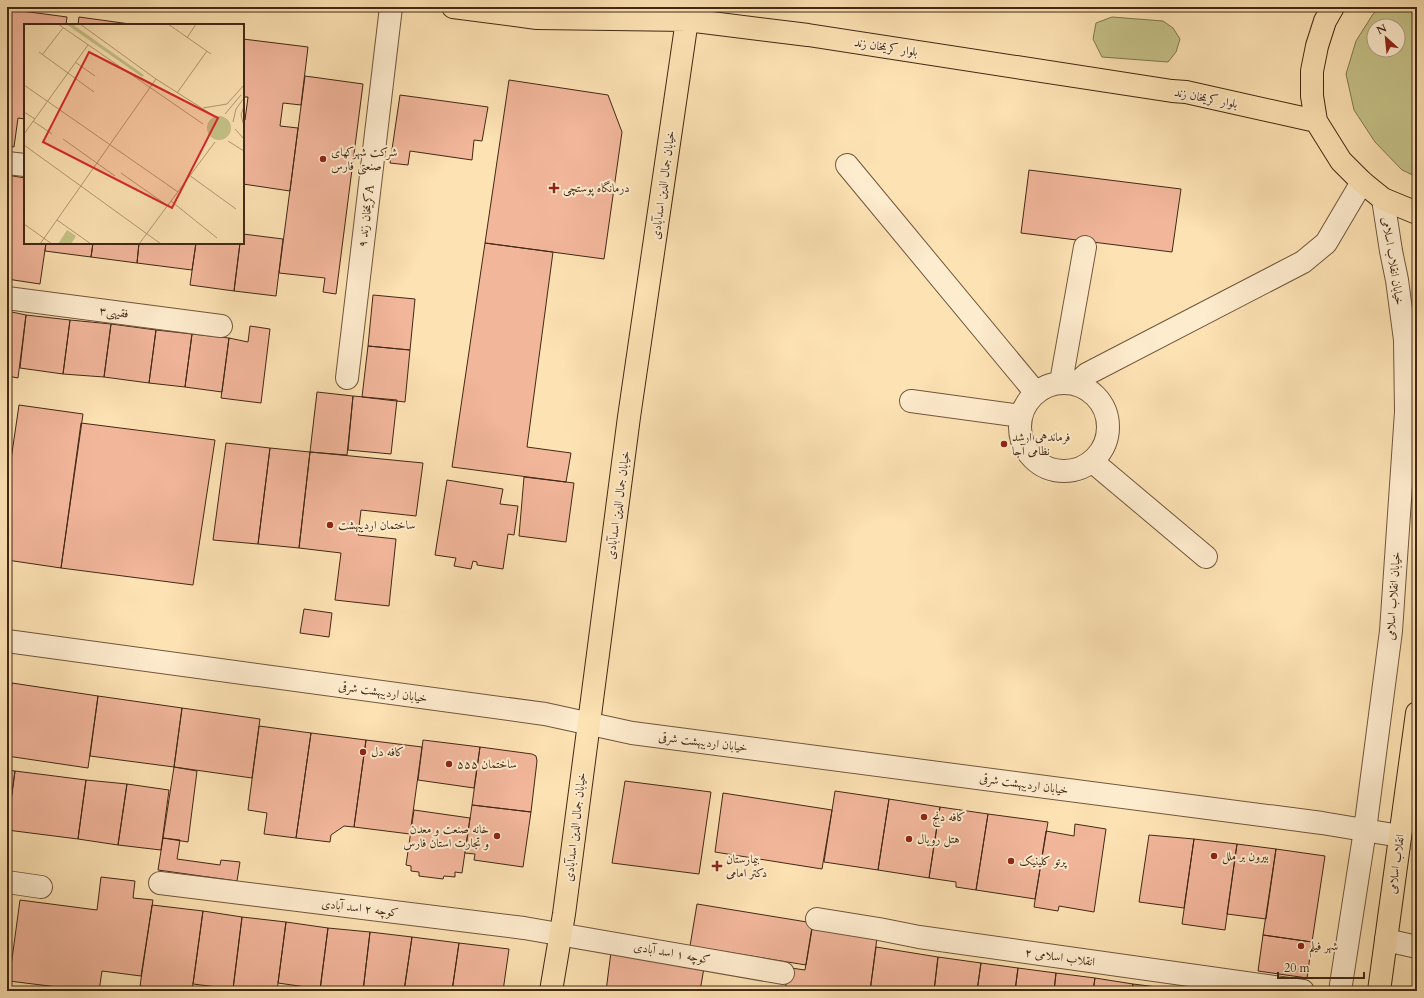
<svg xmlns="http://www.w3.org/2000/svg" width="1424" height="998" viewBox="0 0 1424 998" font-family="Cardo,Amiri,serif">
  <rect width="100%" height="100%" fill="#fde2b3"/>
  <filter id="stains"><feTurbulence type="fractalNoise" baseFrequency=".005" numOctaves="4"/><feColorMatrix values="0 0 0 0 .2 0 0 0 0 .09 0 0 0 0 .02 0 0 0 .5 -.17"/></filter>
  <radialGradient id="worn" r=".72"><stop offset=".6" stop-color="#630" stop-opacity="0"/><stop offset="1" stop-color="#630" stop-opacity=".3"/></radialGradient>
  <path fill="#c5c288" stroke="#84754e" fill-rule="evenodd" d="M 1381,7 L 1417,7 L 1417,177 L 1402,170 L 1375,142 L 1354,110 L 1346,74 L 1356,41 L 1373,14 ZM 1374,26 L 1398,26 L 1398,50 L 1374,50 Z
    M 1112,17 L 1163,21 L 1173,28 L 1180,39 L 1176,52 L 1168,62 L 1102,57 L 1093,39 L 1096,23 Z"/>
  <path fill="#f2b69b" stroke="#422815" d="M 7,9 L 67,17 L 66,25 L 25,25 L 25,119 L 18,118 L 14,147 L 7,146 Z
    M 79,17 L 130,24 L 129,25 L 78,25 Z
    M 243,39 L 308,47 L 301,105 L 283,103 L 280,126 L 298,128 L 290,191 L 243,184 L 243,120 L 245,120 L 248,97 L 243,97 Z
    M 305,76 L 363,84 L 336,294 L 323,292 L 325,278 L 279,273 Z
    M 509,80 L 608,95 L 622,132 L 604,259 L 485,243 Z
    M 400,95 L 488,107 L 482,141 L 474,140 L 472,160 L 410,151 L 408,165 L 390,163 Z
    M 1029,170 L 1181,189 L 1172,252 L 1021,233 Z
    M 7,175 L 25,178 L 25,243 L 46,243 L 40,284 L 7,279 Z
    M 243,234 L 283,239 L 276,296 L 234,291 L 240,243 L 243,243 Z
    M 46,243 L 93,243 L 91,257 L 45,251 Z
    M 93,243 L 139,243 L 137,263 L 91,257 Z
    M 139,243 L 196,243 L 192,270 L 137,263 Z
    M 196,243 L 240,243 L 234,291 L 190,285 Z
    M 485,243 L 553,252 L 527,447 L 571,453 L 566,482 L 452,467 Z
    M 373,295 L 415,299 L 410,350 L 368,346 Z
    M 7,311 L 26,315 L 18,378 L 7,376 Z
    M 26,315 L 70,320 L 63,374 L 20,368 Z
    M 70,320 L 111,324 L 104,377 L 63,374 Z
    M 111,324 L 156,330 L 149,383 L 104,377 Z
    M 250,326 L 270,329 L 261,403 L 221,398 L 229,338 L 248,342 Z
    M 156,330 L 192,334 L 185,387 L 149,383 Z
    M 192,334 L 229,338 L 222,392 L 185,387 Z
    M 368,346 L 410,350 L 405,402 L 362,397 Z
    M 317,392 L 353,396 L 347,455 L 310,452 Z
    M 353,396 L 397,400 L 391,454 L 348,450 Z
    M 19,405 L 83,414 L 61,568 L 7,560 L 7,487 Z
    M 81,423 L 215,440 L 193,585 L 61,568 Z
    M 226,443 L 270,448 L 258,544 L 213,540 Z
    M 270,448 L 310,452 L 299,548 L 258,544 Z
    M 310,452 L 423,463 L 416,516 L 361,510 L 358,535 L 396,539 L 389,606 L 335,600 L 341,553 L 299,548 Z
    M 524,477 L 574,483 L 566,542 L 519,536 Z
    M 447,480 L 503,489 L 500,504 L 518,506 L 514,535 L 508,534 L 503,569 L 477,565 L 477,562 L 473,561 L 471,569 L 454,566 L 456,558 L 435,555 Z
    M 304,609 L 332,613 L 329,637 L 300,633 Z
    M 7,682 L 12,683 L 7,717 Z
    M 12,683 L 98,696 L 88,768 L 7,756 L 7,717 Z
    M 98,696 L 182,708 L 174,767 L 90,756 Z
    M 182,708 L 260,719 L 252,778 L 174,767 Z
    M 259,726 L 311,733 L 296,838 L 264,834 L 267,813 L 248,810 Z
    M 311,733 L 366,740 L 354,827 L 344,826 L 331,835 L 330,842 L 296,838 Z
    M 366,740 L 422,747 L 410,834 L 354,827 Z
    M 423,740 L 480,747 L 474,788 L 418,780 Z
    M 480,747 L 532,754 L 536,756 L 537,761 L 531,812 L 472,805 Z
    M 174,767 L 197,771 L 188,842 L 163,838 Z
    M 7,770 L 15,771 L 7,830 Z
    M 15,771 L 86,780 L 78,839 L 7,830 Z
    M 86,780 L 127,784 L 118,845 L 78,839 Z
    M 625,781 L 711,792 L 699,874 L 612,863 Z
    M 127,784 L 169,790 L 161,850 L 118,845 Z
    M 835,791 L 889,799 L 878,870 L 824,862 Z
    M 723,793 L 832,810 L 822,869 L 715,852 Z
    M 889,799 L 940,807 L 929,878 L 878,870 Z
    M 472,805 L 531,812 L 523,867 L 474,860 L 475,854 L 465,853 Z
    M 940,807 L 988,814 L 976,890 L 956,887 L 956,882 L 929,878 Z
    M 414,810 L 470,818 L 462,873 L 455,872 L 455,877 L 444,876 L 443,879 L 419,876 L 419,872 L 411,871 L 411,866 L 406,865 Z
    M 988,814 L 1048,822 L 1035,899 L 976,890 Z
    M 1075,824 L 1106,829 L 1094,912 L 1059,906 L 1058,911 L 1034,907 L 1046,831 L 1074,836 Z
    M 1149,835 L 1194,839 L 1184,908 L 1139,902 Z
    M 163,838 L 180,840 L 177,859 L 220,865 L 221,860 L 240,862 L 237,881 L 158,870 Z
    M 1194,839 L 1237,844 L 1225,930 L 1182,924 Z
    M 1237,844 L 1276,849 L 1266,919 L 1227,914 Z
    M 1276,849 L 1325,856 L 1312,942 L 1263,935 Z
    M 101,877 L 135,881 L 133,898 L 153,900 L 141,976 L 102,971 L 99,991 L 90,991 L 9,981 L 20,900 L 97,910 Z
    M 697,904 L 813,923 L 806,965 L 690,946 Z
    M 152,905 L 203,911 L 192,991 L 176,991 L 140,986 Z
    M 203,911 L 242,917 L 233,989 L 193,984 Z
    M 242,917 L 286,922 L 277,991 L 251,991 L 233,989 Z
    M 286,922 L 328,928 L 320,989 L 278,983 Z
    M 812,927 L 877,938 L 870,991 L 784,991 L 791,968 L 805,970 Z
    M 328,928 L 370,932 L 363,991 L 320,991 Z
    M 370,932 L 412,937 L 404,991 L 363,991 Z
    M 1263,935 L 1312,942 L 1307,978 L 1258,971 Z
    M 412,937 L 459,943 L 452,991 L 404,991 Z
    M 459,943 L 509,949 L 503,991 L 452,991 Z
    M 876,947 L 938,957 L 934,991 L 870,991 Z
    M 611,952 L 704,968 L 700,991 L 606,991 Z
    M 938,957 L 981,963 L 977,991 L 934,991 Z
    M 981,963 L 1018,968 L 1015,991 L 977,991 Z
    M 1018,968 L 1056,973 L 1054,991 L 1015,991 Z
    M 1056,973 L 1095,978 L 1093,991 L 1054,991 Z
    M 1095,978 L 1133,984 L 1132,991 L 1093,991 Z
    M 1133,984 L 1173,989 L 1173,991 L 1132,991 Z
    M 1173,989 L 1188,991 L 1173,991 Z"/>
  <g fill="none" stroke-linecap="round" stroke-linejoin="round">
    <defs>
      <path id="minor" d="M 7,163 L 25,165
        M 847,165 L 1036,393
        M 7,298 L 221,326
        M 347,378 L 391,7
        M 1061,382 L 1085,247
        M1020 427a44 44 0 1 1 88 0a44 44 0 1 1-88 0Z
        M 1076,384 L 1087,374 L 1303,262 L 1326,243 L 1362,182
        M 911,401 L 1021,416
        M 1093,462 L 1206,557
        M 7,641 L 545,714 L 632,733 L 1322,823 L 1400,836
        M 7,882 L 41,887
        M 160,883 L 524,928 L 783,973
        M 817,919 L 879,929 L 919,937 L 1303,991
        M 1386,940 L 1417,947
        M 1340,991 L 1365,830 L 1391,631 L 1406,412 L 1405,340 L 1397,280 L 1391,251 L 1383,199"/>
      <path id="major" d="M 453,7 L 537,18 L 687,20 L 808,35 L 1172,91 L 1186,92 L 1316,121
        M 1333,7 L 1325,21 L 1317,46 L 1312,71 L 1312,96 L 1316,121 L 1341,161 L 1362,182 L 1383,199 L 1417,213
        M 551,991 L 564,914 L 629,417 L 687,20 L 690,7
        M 1379,991 L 1417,713"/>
    </defs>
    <use href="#minor" stroke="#71563c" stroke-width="24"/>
    <use href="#major" stroke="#422815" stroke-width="24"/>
    <use href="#minor" stroke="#feecce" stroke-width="22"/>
    <use href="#major" stroke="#fde2b3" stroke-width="22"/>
  </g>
  <g fill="#8f2418" stroke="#feecce" stroke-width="1.5">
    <circle cx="323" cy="159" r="4"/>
    <path d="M552 182h4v4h4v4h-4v4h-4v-4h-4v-4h4z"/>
    <circle cx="1004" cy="444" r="4"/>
    <circle cx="330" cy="525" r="4"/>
    <circle cx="363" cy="752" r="4"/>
    <circle cx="449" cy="764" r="4"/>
    <circle cx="924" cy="817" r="4"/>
    <circle cx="497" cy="836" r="4"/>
    <circle cx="909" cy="839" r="4"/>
    <circle cx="1214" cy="856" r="4"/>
    <circle cx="1011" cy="861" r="4"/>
    <path d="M715 860h4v4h4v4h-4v4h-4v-4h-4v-4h4z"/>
    <circle cx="1301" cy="946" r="4"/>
  </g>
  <g text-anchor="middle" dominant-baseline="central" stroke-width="4" stroke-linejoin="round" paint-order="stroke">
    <g font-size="12" fill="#422815" stroke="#feecce">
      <text transform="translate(886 47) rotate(9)">بلوار کریمخان زند</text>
      <text transform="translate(1206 98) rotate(11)">بلوار کریمخان زند</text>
      <text transform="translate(663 185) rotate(-82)">خیابان جمال الدین اسدآبادی</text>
      <text transform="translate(366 216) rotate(-83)">کریمخان زند ۹A</text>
      <text transform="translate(1393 261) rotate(81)">خیابان انقلاب اسلامی</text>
      <text transform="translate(114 312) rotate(7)">فقیهی۳</text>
      <text transform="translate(618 505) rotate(-82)">خیابان جمال الدین اسدآبادی</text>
      <text transform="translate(1393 596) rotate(-86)">خیابان انقلاب اسلامی</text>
      <text transform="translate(383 692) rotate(8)">خیابان اردیبهشت شرقی</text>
      <text transform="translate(703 742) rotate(7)">خیابان اردیبهشت شرقی</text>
      <text transform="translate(1024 784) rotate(8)">خیابان اردیبهشت شرقی</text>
      <text transform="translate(575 827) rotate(-83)">خیابان جمال الدین اسدآبادی</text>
      <text transform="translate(1396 864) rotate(-82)">انقلاب اسلامی</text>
      <text transform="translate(360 908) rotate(7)">کوچه ۲ اسد آبادی</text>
      <text transform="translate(672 953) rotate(10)">کوچه ۱ اسد آبادی</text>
      <text transform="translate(1060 957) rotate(8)">۲ انقلاب اسلامی</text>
    </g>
    <g font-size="12" fill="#422815" stroke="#feecce" text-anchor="start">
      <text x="331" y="152">شرکت شهرکهای<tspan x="331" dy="14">صنعتی فارس</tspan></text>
      <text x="563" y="188">درمانگاه پوستچی</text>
      <text x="1012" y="437">فرماندهی ارشد<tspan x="1012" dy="14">نظامی آجا</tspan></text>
      <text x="338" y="525">ساختمان اردیبهشت</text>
      <text x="371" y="752">کافه دل</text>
      <text x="457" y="764">ساختمان ۵۵۵</text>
      <text x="932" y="817">کافه دنج</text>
      <text x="489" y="829" text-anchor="end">خانه صنعت و معدن<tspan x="489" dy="14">و تجارت استان فارس</tspan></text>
      <text x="917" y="839">هتل رویال</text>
      <text x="1222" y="856">بیرون بر ملل</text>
      <text x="726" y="859">بیمارستان<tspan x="726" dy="14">دکتر امامی</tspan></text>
      <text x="1019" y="861">پرتو کلینیک</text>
      <text x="1309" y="946">شهر فیلم</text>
    </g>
  </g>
  <g transform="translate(24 24)">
    <rect width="220" height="220" fill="#fde2b3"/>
    <path d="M 42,0 L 48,0 L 120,51 L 118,53 ZM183 104a12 12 0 1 1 24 0a12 12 0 1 1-24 0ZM 43,206 L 52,212 L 47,220 L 34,220 Z" fill="#c5c288"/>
    <path fill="none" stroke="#b29874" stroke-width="1" d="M 34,0 L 179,100M 56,0 L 132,55 L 187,90M 144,0 L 187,30M 163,14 L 172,0M 15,28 L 70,68M 18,31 L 39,4M 51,38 L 71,52M 0,61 L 154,168M 153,69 L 183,27M 220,82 L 217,91 L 220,102M 179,84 L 203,80 L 220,61M 0,88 L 11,95M 201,90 L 217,71M 9,97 L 28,110M 209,98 L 212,85 L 220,74M 211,105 L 220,115M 0,110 L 64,21M 39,115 L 91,152M 204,117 L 220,127M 0,121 L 137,220M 97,149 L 144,182M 165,151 L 212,185M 147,177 L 193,214M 33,196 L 67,220M 0,200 L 28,220M 16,220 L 132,55M 115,220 L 191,118"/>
    <path fill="#d62828" fill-opacity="0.15" stroke="#d62828" stroke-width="2" d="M 65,28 L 194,94 L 148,184 L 19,118 Z"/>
    <rect width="220" height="220" fill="none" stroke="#422815" stroke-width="2"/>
  </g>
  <rect width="1424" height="998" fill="none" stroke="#fde2b3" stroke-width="24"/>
  <rect x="8" y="8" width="1408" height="982" fill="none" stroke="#422815" stroke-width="2"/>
  <rect x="12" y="12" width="1400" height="974" fill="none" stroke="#422815"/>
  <g transform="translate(1386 38) rotate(333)"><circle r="19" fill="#feecce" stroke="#b39e84"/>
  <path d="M0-3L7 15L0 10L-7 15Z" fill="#8f2418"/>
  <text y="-6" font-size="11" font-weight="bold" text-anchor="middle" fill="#422815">N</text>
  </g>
  <path d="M1278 972v6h86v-6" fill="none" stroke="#422815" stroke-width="2"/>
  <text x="1284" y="972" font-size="12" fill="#422815" stroke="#feecce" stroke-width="3" paint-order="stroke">20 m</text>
  <rect width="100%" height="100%" filter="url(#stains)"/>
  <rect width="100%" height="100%" fill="url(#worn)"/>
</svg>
